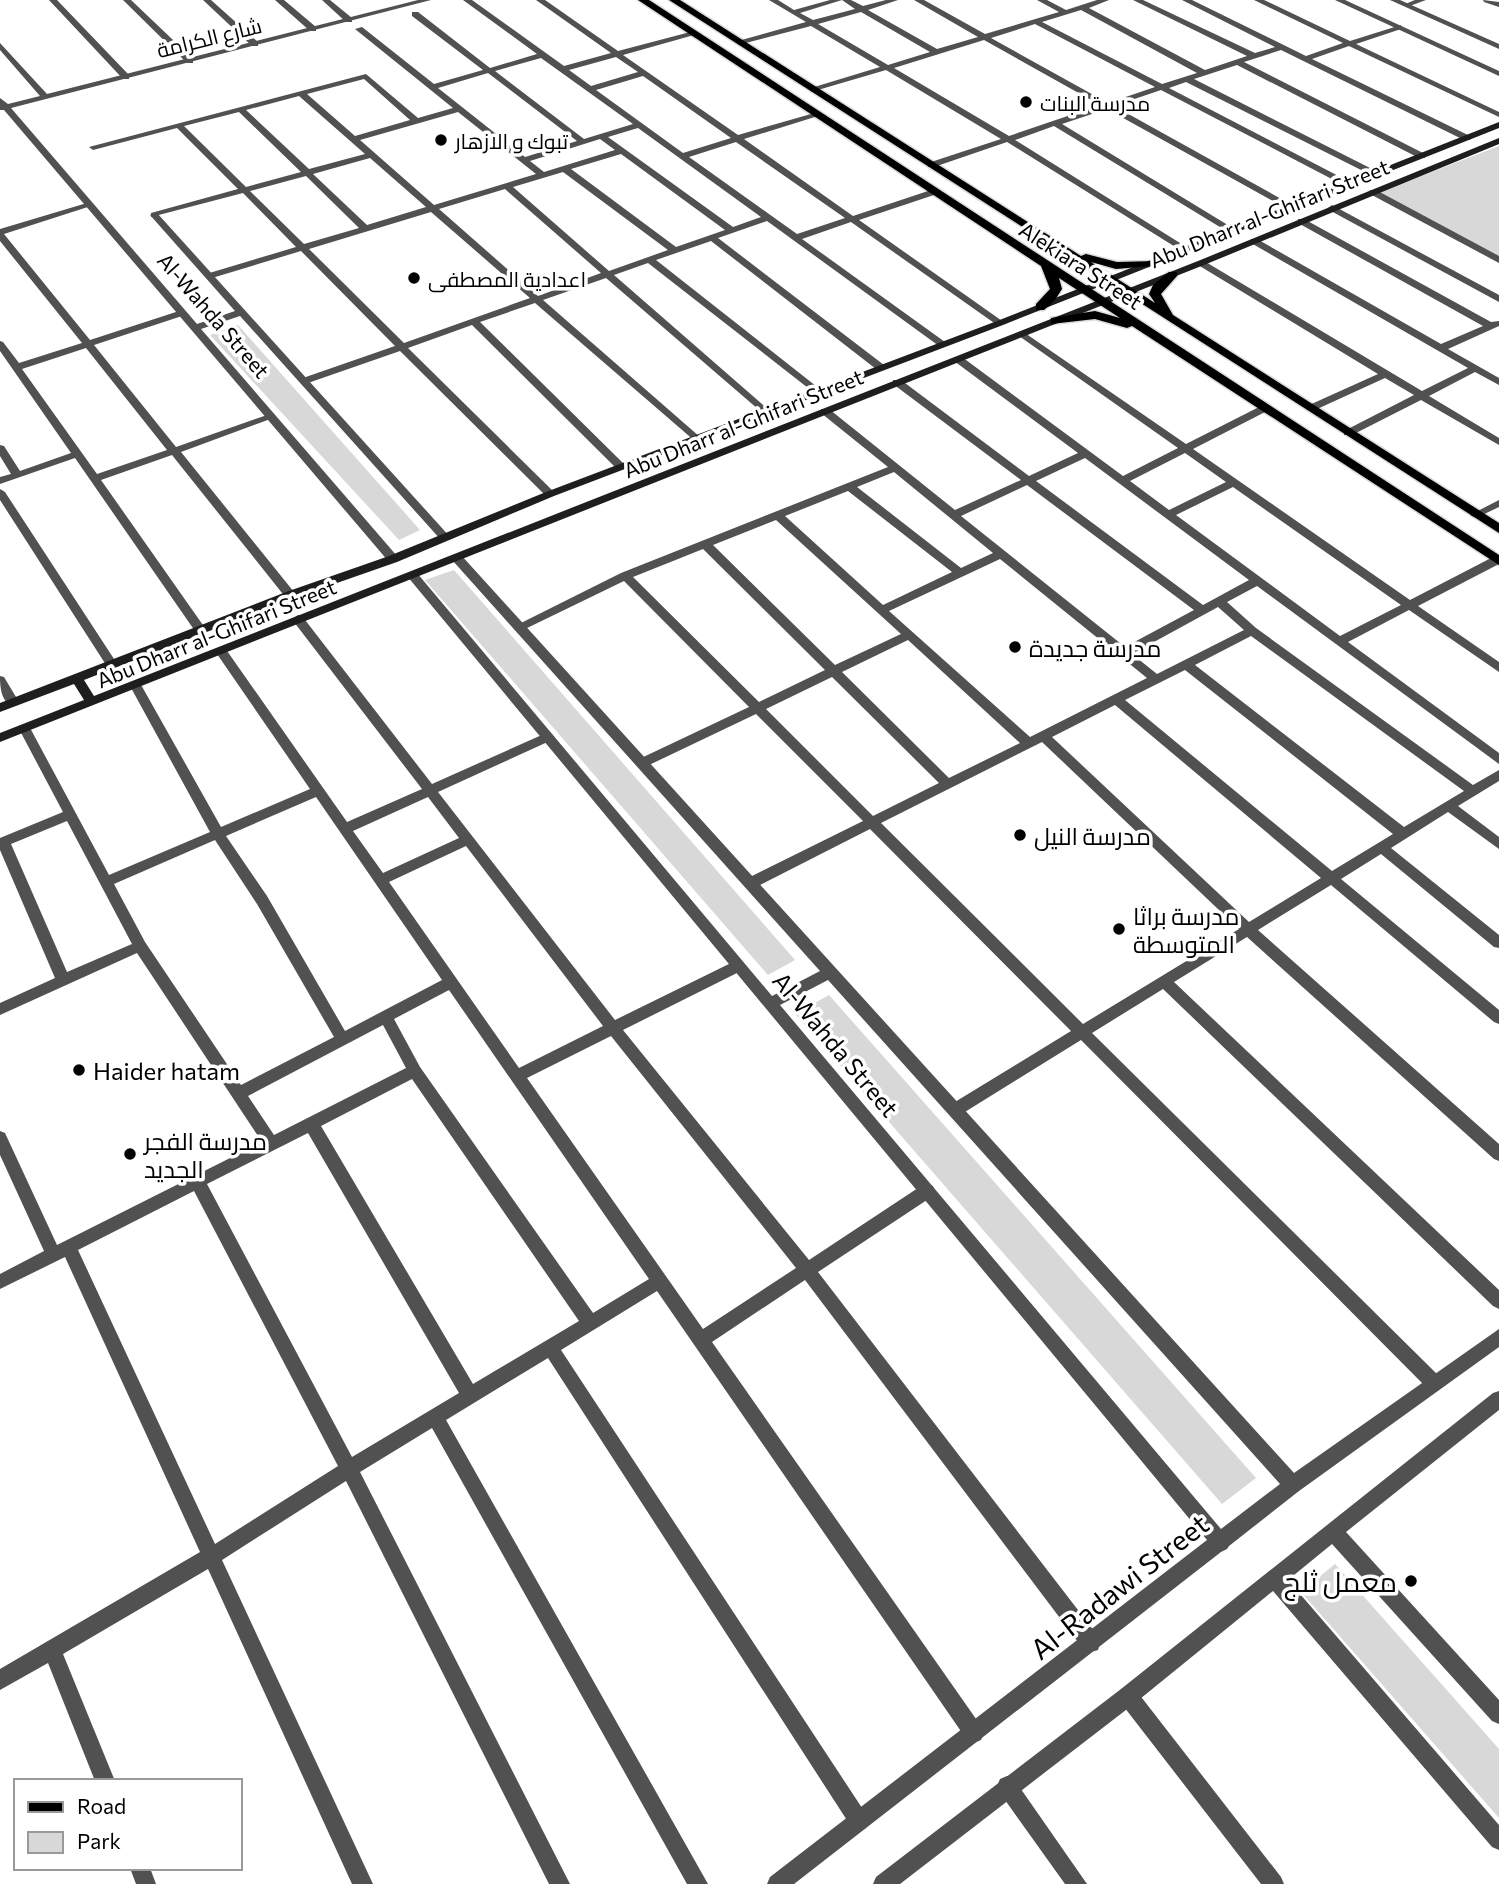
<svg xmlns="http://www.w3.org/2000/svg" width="1499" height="1884" viewBox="0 0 1499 1884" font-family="Commissioner,Cairo,sans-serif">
  <rect width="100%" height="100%" fill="#fff"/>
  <path fill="#d8d8d8" d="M 1499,146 L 1499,258 L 1375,194 Z
    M 238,325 L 420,530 L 399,540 L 210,335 Z
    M 454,570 L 795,960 L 768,975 L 425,580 Z
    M 829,995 L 1256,1478 L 1222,1504 L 795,1014 Z
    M 1335,1564 L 1499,1749 L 1499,1818 L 1301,1592 Z"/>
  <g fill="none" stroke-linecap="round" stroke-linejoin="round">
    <defs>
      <path id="primary" d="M 638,0 L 649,0 L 1499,555 L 1499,565 L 1132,326 L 1127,328 L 1095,319 L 1051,324 L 1051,318 L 1095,311 L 1120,318 L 1059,278 L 1062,289 L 1055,300 L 1044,310 L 1036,310 L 1036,304 L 1050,289 L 1041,266 Z
        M 669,0 L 680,0 L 1081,256 L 1086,254 L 1117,262 L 1155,261 L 1155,265 L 1151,266 L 1116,269 L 1091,262 L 1155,303 L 1149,294 L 1153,285 L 1169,272 L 1177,272 L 1177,276 L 1161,294 L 1173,315 L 1499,523 L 1499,533 Z"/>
    </defs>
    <use href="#primary" stroke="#dbdbdb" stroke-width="3"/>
    <path fill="#515151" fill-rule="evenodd" d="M 49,0 L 57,0 L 129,75 L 129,79 L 123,79 Z
      M 123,0 L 131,0 L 193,59 L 193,63 L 187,63 Z
      M 203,0 L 211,0 L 258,42 L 258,46 L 252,46 Z
      M 275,0 L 284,0 L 316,27 L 316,31 L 310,31 Z
      M 322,0 L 330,0 L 352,18 L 352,22 L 346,22 Z
      M 463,0 L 472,0 L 564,66 L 611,53 L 536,0 L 545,0 L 618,51 L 694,31 L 694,35 L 623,55 L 738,135 L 818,112 L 818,116 L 744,139 L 853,216 L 931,190 L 937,190 L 937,194 L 859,220 L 1005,323 L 997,325 L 851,222 L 802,239 L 945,342 L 945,346 L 939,346 L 767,221 L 718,238 L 884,365 L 884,369 L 876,369 L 711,241 L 656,260 L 821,390 L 822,392 L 817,395 L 648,263 L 614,275 L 769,410 L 769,414 L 765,415 L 606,278 L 543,300 L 700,437 L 701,439 L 696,442 L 535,303 L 480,322 L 625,465 L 626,467 L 621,470 L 617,469 L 472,325 L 408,348 L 554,492 L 554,496 L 546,496 L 400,351 L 308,383 L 300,383 L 300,379 L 395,346 L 301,251 L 212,278 L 206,278 L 206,274 L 296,247 L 243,193 L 151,217 L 151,213 L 238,189 L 177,128 L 93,150 L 89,147 L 366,74 L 418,118 L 453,108 L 355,29 L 362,27 L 434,84 L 483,70 L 412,16 L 412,12 L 418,12 L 490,68 L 537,54 ZM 616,57 L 638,72 L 591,86 L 569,70 ZM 541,58 L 633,124 L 584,139 L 495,71 ZM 488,73 L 577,141 L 525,157 L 438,88 ZM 643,76 L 731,138 L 683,153 L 596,90 ZM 364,79 L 410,120 L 355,136 L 307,94 ZM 299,96 L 365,154 L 309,169 L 246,110 ZM 239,112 L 301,172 L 246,187 L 184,126 ZM 458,112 L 536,174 L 434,205 L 360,140 ZM 638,128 L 761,217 L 733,227 L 608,137 ZM 600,139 L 615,150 L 544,172 L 530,161 ZM 736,142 L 845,218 L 797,234 L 689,157 ZM 621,154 L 725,230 L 676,247 L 571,169 ZM 370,158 L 426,207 L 367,225 L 313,174 ZM 563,172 L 668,250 L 609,271 L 513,187 ZM 306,176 L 359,228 L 304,244 L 250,191 ZM 505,189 L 601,273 L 538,296 L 439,209 ZM 431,212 L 530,298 L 404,343 L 309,249 Z
      M 769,0 L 778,0 L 794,10 L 830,0 L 842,0 L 800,13 L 813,20 L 855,9 L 842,0 L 851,0 L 863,6 L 886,0 L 898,0 L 868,10 L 937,49 L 978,37 L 914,0 L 924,0 L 985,34 L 1059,12 L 1037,0 L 1047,0 L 1066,10 L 1097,0 L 1109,0 L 1089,8 L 1205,70 L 1247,56 L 1133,0 L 1143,0 L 1255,53 L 1275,47 L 1182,0 L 1192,0 L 1306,56 L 1343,43 L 1254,0 L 1264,0 L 1350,41 L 1401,25 L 1401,29 L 1356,44 L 1499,112 L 1499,117 L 1349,46 L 1312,59 L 1470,136 L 1470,140 L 1464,140 L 1281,50 L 1244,62 L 1425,154 L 1425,158 L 1419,158 L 1237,65 L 1194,79 L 1380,173 L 1380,177 L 1377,178 L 1186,82 L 1169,88 L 1352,183 L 1352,187 L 1349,188 L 1161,90 L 1114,106 L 1294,206 L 1295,208 L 1291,211 L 1107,109 L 1062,124 L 1236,230 L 1236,234 L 1233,235 L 1054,126 L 1015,140 L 1188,248 L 1190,250 L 1185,253 L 1007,142 L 934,167 L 928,167 L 928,163 L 1001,139 L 886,70 L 811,92 L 811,88 L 880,67 L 811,26 L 738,45 L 738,41 L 806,22 ZM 1081,10 L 1197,73 L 1162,84 L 1042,22 ZM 861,12 L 930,52 L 888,65 L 818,24 ZM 1035,24 L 1155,87 L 1108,103 L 991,38 ZM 984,40 L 1100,105 L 1009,136 L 894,68 Z
      M 1415,0 L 1426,0 L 1407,7 L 1403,5 Z
      M 1483,0 L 1499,2 L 1499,7 L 1484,2 Z
      M 1370,190 L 1376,190 L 1499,256 L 1499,263 L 1370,194 Z
      M 87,203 L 94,205 L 4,234 L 90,340 L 179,311 L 185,311 L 185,315 L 94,345 L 176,447 L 267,415 L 271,414 L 276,417 L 181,452 L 294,592 L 294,598 L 286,598 L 172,455 L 101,480 L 205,628 L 205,634 L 197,634 L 75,458 L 0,484 L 0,477 L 11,474 L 0,456 L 0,445 L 4,446 L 20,471 L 71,453 L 0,351 L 0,341 L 3,342 L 19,363 L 82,343 L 0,241 L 0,229 ZM 86,348 L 167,450 L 97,474 L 22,369 Z
      M 1332,205 L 1499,295 L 1499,302 L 1329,210 L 1328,208 Z
      M 1298,219 L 1304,219 L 1491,322 L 1499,321 L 1499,326 L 1448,349 L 1499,378 L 1499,385 L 1475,372 L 1429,396 L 1499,438 L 1499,445 L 1421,400 L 1352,435 L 1344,435 L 1344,431 L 1414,395 L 1385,378 L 1315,410 L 1307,410 L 1307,406 L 1378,374 L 1198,265 L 1198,261 L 1204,261 L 1422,391 L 1468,368 L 1251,243 L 1251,239 L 1257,239 L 1441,344 L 1483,326 L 1298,223 Z
      M 1022,331 L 1186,444 L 1261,406 L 1269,406 L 1269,410 L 1193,449 L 1410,600 L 1493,557 L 1499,557 L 1499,564 L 1418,606 L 1499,662 L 1499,672 L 1409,610 L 1348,642 L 1499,753 L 1499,764 L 1257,586 L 1227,602 L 1256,628 L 1473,785 L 1499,770 L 1499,781 L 1458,806 L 1499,837 L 1499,849 L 1448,812 L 1391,848 L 1499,935 L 1499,948 L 1494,947 L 1381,854 L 1341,879 L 1499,1010 L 1499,1024 L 1494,1022 L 1331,885 L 1258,930 L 1499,1144 L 1499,1161 L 1494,1159 L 1247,937 L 1174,982 L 1499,1290 L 1499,1309 L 1493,1306 L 1163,989 L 1092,1033 L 1440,1377 L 1443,1383 L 1440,1389 L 1434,1391 L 1428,1389 L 1081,1040 L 960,1115 L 955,1116 L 950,1115 L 947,1110 L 950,1105 L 1071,1031 L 870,829 L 756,887 L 746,887 L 744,883 L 746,879 L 863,821 L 756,714 L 647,766 L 637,766 L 636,763 L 637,760 L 749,707 L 624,581 L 523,630 L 515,630 L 513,627 L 621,573 L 888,467 L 821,413 L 821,409 L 829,409 L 955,510 L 1021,480 L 893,384 L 893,380 L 901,380 L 1029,476 L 1078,453 L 954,361 L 954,357 L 962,357 L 1123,476 L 1178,448 L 1019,336 L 1019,332 ZM 1185,453 L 1226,482 L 1169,510 L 1130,481 ZM 1085,458 L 1249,580 L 1203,605 L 1036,481 ZM 894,472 L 993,553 L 961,568 L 857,487 ZM 1027,485 L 1194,610 L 1125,647 L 961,516 ZM 1233,487 L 1401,605 L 1340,636 L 1176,515 ZM 848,491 L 952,572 L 883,605 L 785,516 ZM 776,520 L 901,634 L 835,665 L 713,545 ZM 703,549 L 825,670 L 759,702 L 633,577 ZM 1000,559 L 1147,678 L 1030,737 L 889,611 ZM 1218,607 L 1244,630 L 1157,674 L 1132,654 ZM 1251,636 L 1464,791 L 1404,827 L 1195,665 ZM 908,640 L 1020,743 L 949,778 L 842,672 ZM 1185,670 L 1393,834 L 1332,871 L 1125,700 ZM 832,677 L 939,783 L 873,816 L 766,709 ZM 1115,705 L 1321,878 L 1249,922 L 1052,737 ZM 1042,742 L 1239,929 L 1083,1024 L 881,823 Z
      M 0,489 L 5,492 L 116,662 L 118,665 L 116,668 L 108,668 L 0,500 Z
      M 1499,500 L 1499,507 L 1476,518 L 1470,515 Z
      M 298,615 L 302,616 L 432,784 L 544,734 L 552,734 L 554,737 L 552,740 L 438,792 L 615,1020 L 733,962 L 743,962 L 745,966 L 743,970 L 623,1030 L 809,1260 L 921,1186 L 927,1184 L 933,1186 L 935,1191 L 933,1196 L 818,1272 L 1098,1636 L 1100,1643 L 1098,1650 L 1091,1652 L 1084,1650 L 805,1280 L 712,1342 L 981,1726 L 984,1733 L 981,1740 L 974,1743 L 967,1740 L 657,1291 L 561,1350 L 866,1814 L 869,1821 L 866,1828 L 859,1831 L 852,1828 L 548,1358 L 446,1420 L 708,1884 L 687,1884 L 432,1428 L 360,1472 L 570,1884 L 549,1884 L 346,1481 L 222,1560 L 373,1884 L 352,1884 L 208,1569 L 63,1654 L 115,1781 L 95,1781 L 48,1663 L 0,1690 L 0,1669 L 200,1552 L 65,1257 L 0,1289 L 0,1274 L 44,1251 L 0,1155 L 0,1131 L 5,1133 L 57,1245 L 262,1142 L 137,953 L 0,1015 L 0,1003 L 55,978 L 0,850 L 0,838 L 63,812 L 19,729 L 21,726 L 29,726 L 109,875 L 210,832 L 130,686 L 132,683 L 140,683 L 221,827 L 310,789 L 217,654 L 215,651 L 217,648 L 225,648 L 347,822 L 422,789 L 294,622 L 292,619 ZM 316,797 L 442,980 L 345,1031 L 267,896 L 226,836 ZM 428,797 L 459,838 L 383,873 L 353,831 ZM 67,821 L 132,944 L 67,972 L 11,844 ZM 215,840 L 257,904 L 334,1037 L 241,1085 L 145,942 L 114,884 ZM 466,846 L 603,1026 L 519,1068 L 389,882 ZM 449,990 L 649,1279 L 593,1313 L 420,1067 L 394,1019 ZM 383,1025 L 406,1068 L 274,1135 L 248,1096 ZM 611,1036 L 796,1268 L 703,1329 L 527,1078 ZM 412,1079 L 579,1321 L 473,1384 L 321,1126 ZM 308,1133 L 459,1393 L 352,1457 L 207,1184 ZM 194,1191 L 338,1466 L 215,1544 L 78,1250 Z
      M 0,676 L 4,677 L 19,702 L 17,705 L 13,706 C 1,702 0,687 0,676 Z
      M 1128,1686 L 1135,1689 L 1281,1877 L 1284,1884 L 1261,1884 L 1121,1703 L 1118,1696 L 1121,1689 Z
      M 1007,1776 L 1014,1779 L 1087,1884 L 1065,1884 L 1000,1793 L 997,1786 L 1000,1779 Z
      M 130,1868 L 150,1868 L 156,1884 L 136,1884 Z"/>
    <path fill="#515151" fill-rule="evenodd" d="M 418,0 L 431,0 L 11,108 L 197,324 L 235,311 L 150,215 L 157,213 L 451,538 L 445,541 L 441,540 L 240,316 L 201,329 L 397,556 L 397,562 L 389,562 L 4,110 L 0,110 L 0,98 L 8,104 L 40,96 L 0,50 L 0,43 L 47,94 Z
      M 1335,0 L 1345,0 L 1499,71 L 1499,76 Z
      M 1390,0 L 1400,0 L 1499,44 L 1499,49 Z
      M 457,554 L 461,555 L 1294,1473 L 1499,1329 L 1499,1347 L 1299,1491 L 1229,1546 L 1227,1549 L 1221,1552 L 794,1884 L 767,1884 L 770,1877 L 1207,1540 L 407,576 L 413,572 L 417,573 L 772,996 L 820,971 L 453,561 L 451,558 ZM 828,980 L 1280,1484 L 1221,1529 L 780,1005 Z
      M 1499,1391 L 1499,1410 L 1346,1532 L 1499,1700 L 1499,1724 L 1492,1721 L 1332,1544 L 1288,1580 L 1499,1825 L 1499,1850 L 1492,1847 L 1273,1591 L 1135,1703 L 900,1884 L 873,1884 L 876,1877 L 1121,1689 L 1493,1393 Z"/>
    <path fill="#1e1e1e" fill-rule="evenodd" d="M 1499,122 L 1499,128 L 1003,325 L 554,496 L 397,562 L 294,598 L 84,680 L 94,696 L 1198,261 L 1499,138 L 1499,144 L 1204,265 L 0,742 L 0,733 L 84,700 L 74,684 L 0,712 L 0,703 L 286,592 L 389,556 L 546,492 L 997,321 Z"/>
    <use href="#primary" fill="#000" fill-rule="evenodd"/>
  </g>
  <g fill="#000" stroke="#fff" stroke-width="2.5">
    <circle cx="1026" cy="102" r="7"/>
    <circle cx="441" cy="140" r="7"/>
    <circle cx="414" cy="278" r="7"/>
    <circle cx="1015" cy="647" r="7"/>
    <circle cx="1020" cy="835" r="7"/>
    <circle cx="1119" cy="929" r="7"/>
    <circle cx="79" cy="1070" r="7"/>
    <circle cx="130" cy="1154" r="7"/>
    <circle cx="1411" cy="1581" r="7"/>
  </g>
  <g text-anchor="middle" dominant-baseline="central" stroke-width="7" stroke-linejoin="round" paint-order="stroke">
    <g font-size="21" fill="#000" stroke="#fff">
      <text transform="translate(209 37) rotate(-14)">شارع الكرامة</text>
      <text transform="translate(1269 213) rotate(-22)">Abu Dharr al-Ghifari Street</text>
      <text transform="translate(1081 265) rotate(33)">Alekiara Street</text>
      <text transform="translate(214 315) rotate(49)">Al-Wahda Street</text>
      <text transform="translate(743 423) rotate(-22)">Abu Dharr al-Ghifari Street</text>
      <text transform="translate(216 633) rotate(-22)">Abu Dharr al-Ghifari Street</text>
    </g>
    <g font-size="21" fill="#000" stroke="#fff" text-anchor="start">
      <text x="1040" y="102">مدرسة البنات</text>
      <text x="455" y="140">تبوك و الازهار</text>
      <text x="428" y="278">اعدادية المصطفى</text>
    </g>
    <g font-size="24" fill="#000" stroke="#fff" text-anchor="start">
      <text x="1029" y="647">مدرسة جديدة</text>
      <text x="1034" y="835">مدرسة النيل</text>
      <text x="1133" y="915">مدرسة براثا<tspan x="1133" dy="28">المتوسطة</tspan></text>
      <text x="93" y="1070">Haider hatam</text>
      <text x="144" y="1140">مدرسة الفجر<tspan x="144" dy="28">الجديد</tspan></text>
    </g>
    <g font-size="24" fill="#000" stroke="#fff">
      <text transform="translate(836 1044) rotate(50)">Al-Wahda Street</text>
    </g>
    <g font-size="28" fill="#000" stroke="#fff" text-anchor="end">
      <text x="1397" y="1581">معمل ثلج</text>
    </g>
    <g font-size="28" fill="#000" stroke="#fff">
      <text transform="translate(1119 1586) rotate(-38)">Al-Radawi Street</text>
    </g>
  </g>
  <rect x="14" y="1779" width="228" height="91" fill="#ffffff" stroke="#999999" stroke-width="2"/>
  <rect x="28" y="1802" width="35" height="10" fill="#000000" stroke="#999999" stroke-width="2"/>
  <text x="77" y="1814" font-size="21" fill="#000000">Road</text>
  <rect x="28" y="1832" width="35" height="21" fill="#d8d8d8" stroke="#999999" stroke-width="2"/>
  <text x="77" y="1849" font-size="21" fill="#000000">Park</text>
</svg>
